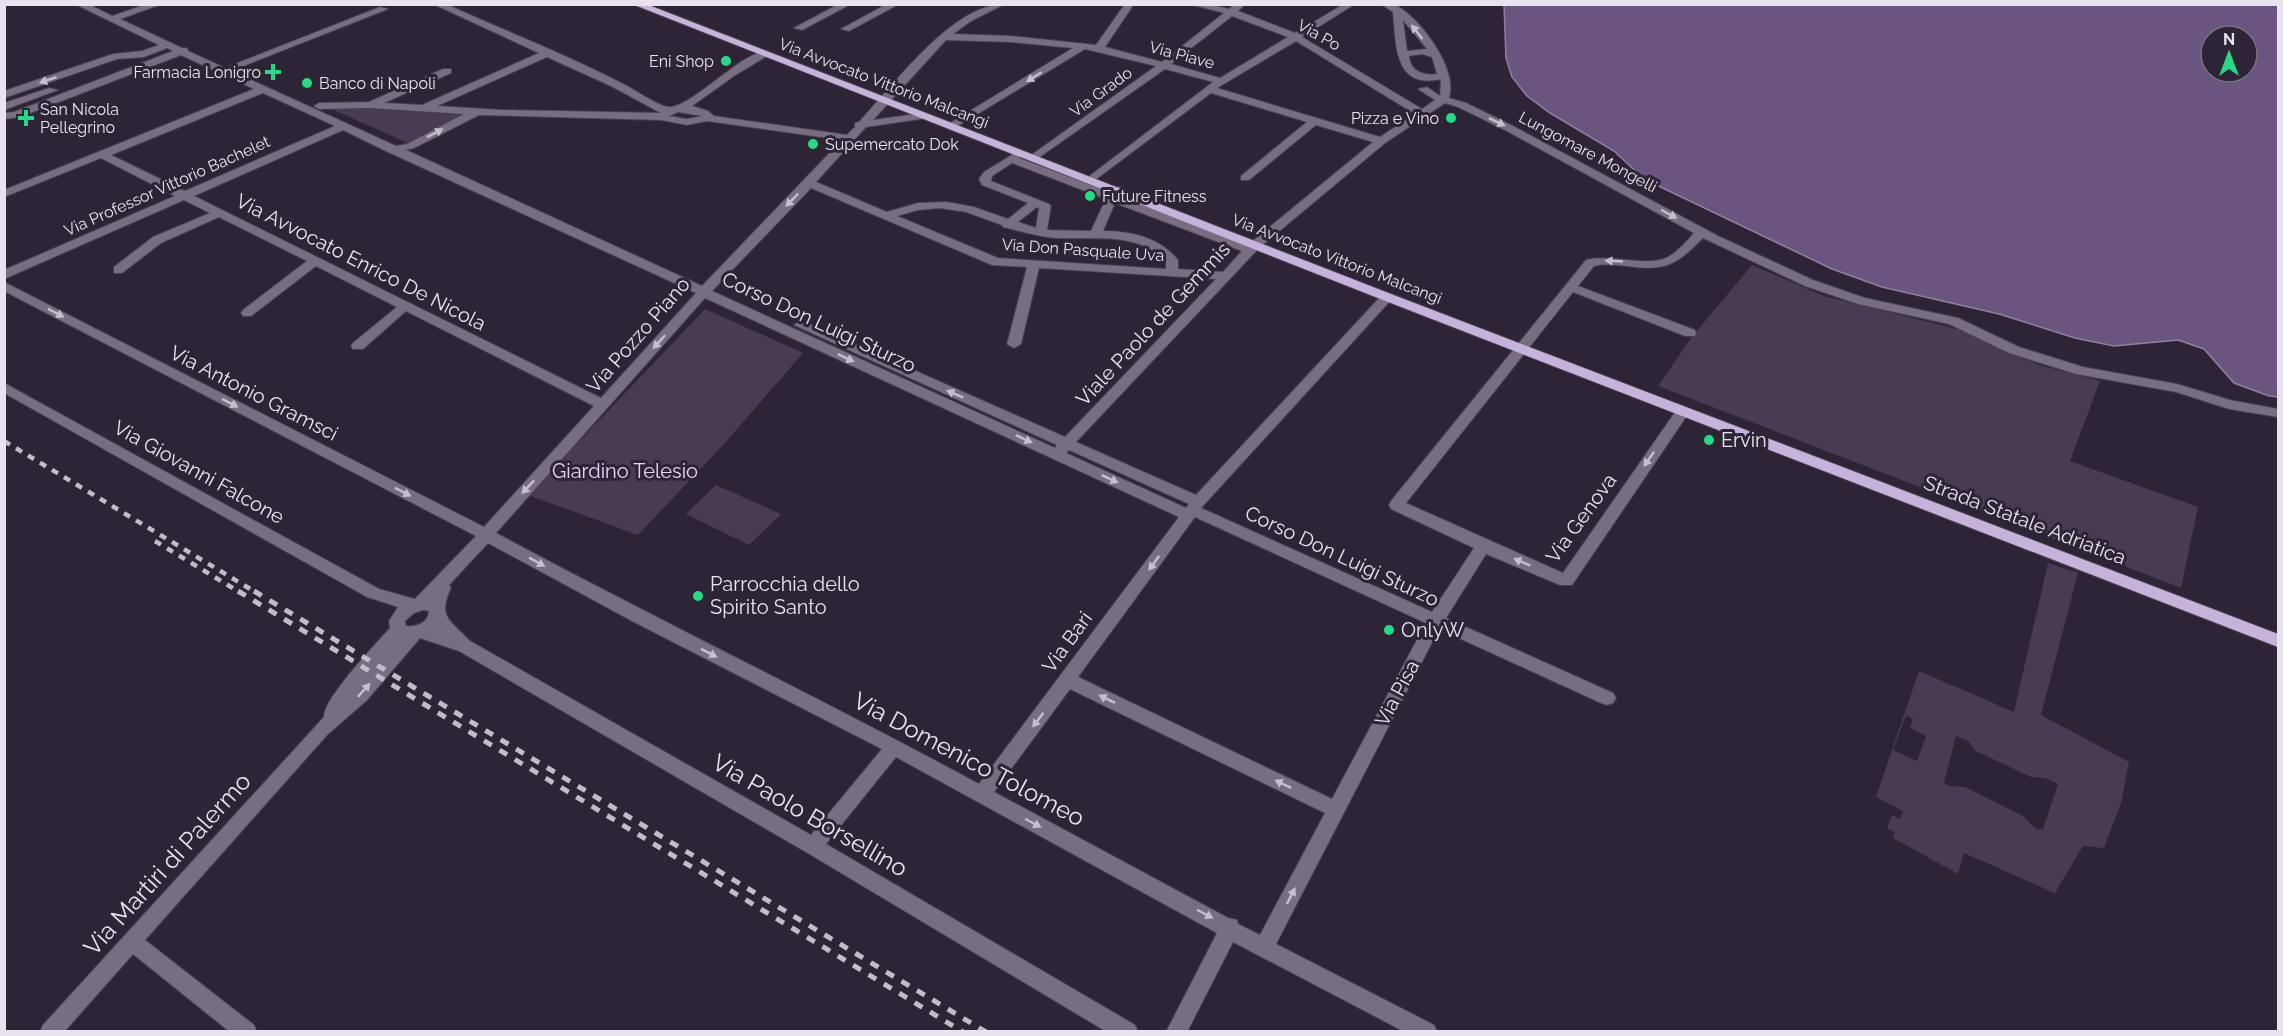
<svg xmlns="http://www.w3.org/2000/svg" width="2283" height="1036" viewBox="0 0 2283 1036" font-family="Raleway,sans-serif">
  <rect width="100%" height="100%" fill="#2d2535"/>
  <path fill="#483c55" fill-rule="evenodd" d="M 336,106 L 470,113 L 410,144 L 327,107 Z
    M 1752,265 L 1824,296 L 1961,330 L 2039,365 L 2100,381 L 2070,461 L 2198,507 L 2181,588 L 1658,386 L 1691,338 Z
    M 705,309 L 803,353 L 725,443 L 638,535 L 528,495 Z
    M 716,485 L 781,514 L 749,545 L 686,514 Z
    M 2048,563 L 2078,573 L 2041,715 L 2129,762 L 2121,803 L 2104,848 L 2083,846 L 2055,893 L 1964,853 L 1958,874 L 1893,838 L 1895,832 L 1887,828 L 1892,815 L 1900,819 L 1903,811 L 1876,797 L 1919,671 L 2014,712 ZM 1906,715 L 1913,719 L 1910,728 L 1926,736 L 1917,761 L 1893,750 ZM 1956,736 L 1968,741 L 1976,751 L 2031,777 L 2045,778 L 2058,784 L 2043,829 L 2036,829 L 2023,816 L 1965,787 L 1949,786 L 1944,783 Z"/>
  <path fill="#69557f" stroke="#8f80a0" stroke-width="1.5" fill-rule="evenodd" d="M 1504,5 L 2278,5 L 2278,397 L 2269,396 L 2234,383 L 2204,349 L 2178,340 L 2114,346 L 2075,338 L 1999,314 L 1882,287 L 1832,269 L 1644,179 L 1614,151 L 1550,113 L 1527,96 L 1512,77 L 1506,58 ZM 2211,36 L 2247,36 L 2247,72 L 2211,72 Z"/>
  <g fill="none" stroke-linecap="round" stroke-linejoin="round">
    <defs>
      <path id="minor" d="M 75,4 L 88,4 L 112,16 L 147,4 L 162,4 L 120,19 L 182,48 L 187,48 L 188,51 L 396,146 L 407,144 L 464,114 L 370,108 L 319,109 L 314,106 L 319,103 L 369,102 L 443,69 L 451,69 L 451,73 L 384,103 L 422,105 L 539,53 L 433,4 L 446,4 C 505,31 568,55 625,85 C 635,90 661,108 670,107 C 695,105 744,49 767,52 L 767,56 L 734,76 L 692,106 L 708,111 L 714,116 L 847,135 L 855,127 L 855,123 L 859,122 C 894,85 952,4 1005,4 L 971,21 L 953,34 L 1011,36 L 1096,45 L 1125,4 L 1134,4 L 1105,47 L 1162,62 L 1224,13 L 1189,4 L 1208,4 L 1229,9 L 1235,4 L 1245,4 L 1238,11 L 1295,33 L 1344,4 L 1355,4 L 1302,37 L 1422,109 L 1435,100 L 1418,89 L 1427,87 L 1440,96 L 1441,79 C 1394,90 1396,44 1393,12 L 1381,4 C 1387,4 1394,4 1399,7 C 1423,22 1458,70 1449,98 L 1466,103 L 1513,126 L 1718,236 L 1813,280 L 1865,298 L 1958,318 L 2019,347 L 2083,367 L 2177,384 L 2230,400 L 2278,409 L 2278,417 L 2229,409 L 2176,392 L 2076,374 L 2009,353 L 1949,324 L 1858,304 L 1805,286 L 1703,238 C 1677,264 1666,272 1627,266 C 1616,265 1605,263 1594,266 L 1578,286 L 1695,330 L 1696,333 L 1695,336 L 1685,336 L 1573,292 L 1406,503 L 1563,573 L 1678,408 L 1688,408 L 1690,411 L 1688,414 L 1572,585 L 1560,585 L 1486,554 L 1446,618 L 1613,693 L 1616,698 L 1613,703 L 1607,705 L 1601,703 L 1439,629 L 1276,944 L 1434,1025 L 1437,1032 L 1405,1032 L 1233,942 L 1187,1032 L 1166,1032 L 1217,933 L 896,757 L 826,844 L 1135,1025 L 1138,1032 L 1107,1032 L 806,852 L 459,651 L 420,638 L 367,700 L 327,735 L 145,940 L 254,1025 L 257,1032 L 230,1032 L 133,954 L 64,1032 L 40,1032 L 43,1025 L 324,717 C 323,699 376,644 390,628 L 389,621 L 398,607 L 367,597 L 4,393 L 4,383 L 379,589 L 415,599 L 476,536 L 4,291 L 4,282 L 484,527 L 594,406 L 406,311 L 363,349 L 353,349 L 351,346 L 353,343 L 397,307 L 316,266 L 251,316 L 243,316 L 241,313 L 243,310 L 307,261 L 219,217 L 161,243 L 122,273 L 114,273 L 114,267 L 153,237 L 210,213 L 184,200 L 4,279 L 4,270 L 175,196 L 101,158 L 4,197 L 4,190 L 254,89 L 181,55 L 20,117 L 4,119 L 4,113 L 14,112 L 173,51 L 167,48 L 144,57 L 117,59 L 4,98 L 4,91 L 113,54 L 142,51 L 159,45 ZM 1232,16 L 1288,37 L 1220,78 L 1171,64 ZM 1403,20 L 1427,49 L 1407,51 ZM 946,40 L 1011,42 L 1073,48 L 947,125 L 946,127 L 951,130 L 1085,49 L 1156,66 L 1030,156 L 1030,160 L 1034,161 L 1165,69 L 1213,82 L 1087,178 L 1087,182 L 1091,183 L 1211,93 L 1307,122 L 1241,176 L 1241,180 L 1249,180 L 1316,125 L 1373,142 L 1248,245 L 1118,196 L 1122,189 L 1120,187 L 1112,187 L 1109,192 L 1019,158 L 1025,153 L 1020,150 L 984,172 L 979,179 L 982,185 L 1028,203 L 1008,219 L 974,207 L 947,202 L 918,203 L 887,212 L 816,182 L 866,127 L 927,118 L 928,116 L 923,113 L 873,120 ZM 1296,41 L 1415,114 L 1380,137 L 1217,88 ZM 1422,54 L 1432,57 L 1437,74 C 1423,76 1410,71 1409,56 ZM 547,57 L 611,86 L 661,113 L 502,110 L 437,106 ZM 263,93 L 335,126 L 185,191 L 111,155 ZM 1445,103 L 1458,107 L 1505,130 L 1694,233 C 1686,242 1677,253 1666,258 C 1647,267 1612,254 1586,260 L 1391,501 L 1389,505 L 1391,509 L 1474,548 L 1432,612 L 1201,508 L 1391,300 L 1393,297 L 1391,294 L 1383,294 L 1196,495 L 1076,442 L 1259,248 L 1385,143 ZM 678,112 L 702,116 L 687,119 L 669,116 ZM 479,115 L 661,120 L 687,125 L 707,121 L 842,140 L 702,286 L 406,150 L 414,148 ZM 343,130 L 388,152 L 696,293 L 601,398 L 194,196 ZM 1012,163 L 1106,199 L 1091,231 L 1047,230 L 1051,206 L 1049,204 L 991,181 L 992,176 ZM 811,188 L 992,265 L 1027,267 L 1007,344 L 1014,348 L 1021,344 L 1039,268 L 1216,279 L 1065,437 L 805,322 L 800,321 L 794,325 L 1057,445 L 1055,448 L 712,291 ZM 1115,203 L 1242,251 L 1223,272 L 1178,269 L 1178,260 C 1159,237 1131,231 1103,231 ZM 1037,207 L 1039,208 L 1036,228 L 1018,222 ZM 940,208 L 966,212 L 1002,225 L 1003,227 C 1020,231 1038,237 1057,238 C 1096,240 1136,231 1166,261 L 1166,269 L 998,258 L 897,216 L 918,210 ZM 705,298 L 1179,517 L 979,784 C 820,698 656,619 496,533 ZM 1069,450 L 1189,504 L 1186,508 L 1066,453 ZM 1195,517 L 1426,623 L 1332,799 L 1078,677 ZM 488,543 L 634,622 L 882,749 L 811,835 L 470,641 C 450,620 437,617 451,588 L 449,585 ZM 423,610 L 429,611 C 428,623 417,627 406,626 L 405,621 L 414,613 ZM 1070,689 L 1325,813 L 1260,935 L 1238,924 L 1237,920 L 1228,918 L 994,792 Z
        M 839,4 L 851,4 L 802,30 L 794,28 Z
        M 887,4 L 899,4 L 849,31 L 841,29 Z
        M 380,7 L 388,9 L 238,68 L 230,66 Z
        M 49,88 L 58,90 L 4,110 L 4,103 Z"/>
      <path id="major" d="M 632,4 L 646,4 L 1391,294 L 2278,634 L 2278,647 L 1383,300 Z"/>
    </defs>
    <use href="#minor" stroke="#47404f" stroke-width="2"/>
    <use href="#major" stroke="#47404f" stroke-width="2"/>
    <use href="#minor" fill="#776e81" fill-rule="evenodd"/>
    <use href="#major" fill="#c5b3db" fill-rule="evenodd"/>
    <path stroke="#c2bcc8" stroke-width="4.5" stroke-dasharray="7 7" stroke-linecap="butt" d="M 4,441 L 257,593
      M 155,541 L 241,593"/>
    <path stroke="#c2bcc8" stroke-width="5" stroke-dasharray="9 9" stroke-linecap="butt" d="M 238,591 L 963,1032
      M 254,591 L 986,1032"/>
  </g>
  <defs><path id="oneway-solid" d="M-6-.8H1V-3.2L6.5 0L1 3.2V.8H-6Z" transform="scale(1.5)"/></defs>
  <g fill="#c6c0cd">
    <use href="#oneway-solid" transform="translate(1417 32) rotate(-128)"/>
    <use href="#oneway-solid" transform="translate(1034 77) rotate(148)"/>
    <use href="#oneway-solid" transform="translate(48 80) rotate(161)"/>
    <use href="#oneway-solid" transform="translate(1497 122) rotate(26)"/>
    <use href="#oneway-solid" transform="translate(435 133) rotate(-27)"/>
    <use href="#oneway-solid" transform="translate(792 200) rotate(134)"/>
    <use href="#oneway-solid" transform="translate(1669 214) rotate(28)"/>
    <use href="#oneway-solid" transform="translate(1614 261) rotate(-177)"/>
    <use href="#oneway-solid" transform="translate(56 313) rotate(27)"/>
    <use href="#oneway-solid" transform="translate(659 342) rotate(132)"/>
    <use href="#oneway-solid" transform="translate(846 358) rotate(25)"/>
    <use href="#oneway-solid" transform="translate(955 394) rotate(-156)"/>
    <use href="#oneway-solid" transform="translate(230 403) rotate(27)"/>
    <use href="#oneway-solid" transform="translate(1024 439) rotate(25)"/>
    <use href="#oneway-solid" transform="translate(1649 459) rotate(125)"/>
    <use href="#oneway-solid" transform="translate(1110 479) rotate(25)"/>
    <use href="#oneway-solid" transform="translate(528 487) rotate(133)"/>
    <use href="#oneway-solid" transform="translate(403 492) rotate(27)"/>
    <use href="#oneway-solid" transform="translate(537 562) rotate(29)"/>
    <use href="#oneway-solid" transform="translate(1522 562) rotate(-157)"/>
    <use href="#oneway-solid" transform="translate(1154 563) rotate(126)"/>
    <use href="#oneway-solid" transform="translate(709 653) rotate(27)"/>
    <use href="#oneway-solid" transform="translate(364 690) rotate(-48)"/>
    <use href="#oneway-solid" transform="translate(1107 699) rotate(-154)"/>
    <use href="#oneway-solid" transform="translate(1038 720) rotate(127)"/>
    <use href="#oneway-solid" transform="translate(1283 784) rotate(-154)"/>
    <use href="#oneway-solid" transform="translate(1033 823) rotate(28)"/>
    <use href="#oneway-solid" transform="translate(1291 896) rotate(-63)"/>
    <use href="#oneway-solid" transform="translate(1205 914) rotate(28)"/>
  </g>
  <g fill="#29d885" stroke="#2d2535" stroke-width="2">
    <circle cx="726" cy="61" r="6"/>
    <path d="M270 63h6v6h6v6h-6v6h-6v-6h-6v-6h6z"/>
    <circle cx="307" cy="83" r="6"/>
    <path d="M23 109h6v6h6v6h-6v6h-6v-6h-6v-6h6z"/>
    <circle cx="1451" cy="118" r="6"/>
    <circle cx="813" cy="144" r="6"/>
    <circle cx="1090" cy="196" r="6"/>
    <circle cx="1709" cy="440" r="6"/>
    <circle cx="698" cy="596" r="6"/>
    <circle cx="1389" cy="630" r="6"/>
  </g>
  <g text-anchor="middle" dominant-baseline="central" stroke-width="6" stroke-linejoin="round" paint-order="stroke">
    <g font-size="16" fill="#e8e3ee" stroke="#2d2535">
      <text transform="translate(1319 35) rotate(29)">Via Po</text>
      <text transform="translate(1182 55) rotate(15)">Via Piave</text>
      <text transform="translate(884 83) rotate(21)">Via Avvocato Vittorio Malcangi</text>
      <text transform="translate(1101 92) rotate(-36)">Via Grado</text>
      <text transform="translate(1588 152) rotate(28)">Lungomare Mongelli</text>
      <text transform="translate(167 186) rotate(-24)">Via Professor Vittorio Bachelet</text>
      <text transform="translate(1083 250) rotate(4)">Via Don Pasquale Uva</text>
      <text transform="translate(1337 259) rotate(21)">Via Avvocato Vittorio Malcangi</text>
    </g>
    <g font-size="16" fill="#e8e3ee" stroke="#2d2535" text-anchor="start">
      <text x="714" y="61" text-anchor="end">Eni Shop</text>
      <text x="261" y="72" text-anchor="end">Farmacia Lonigro</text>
      <text x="319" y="83">Banco di Napoli</text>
      <text x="40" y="109">San Nicola<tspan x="40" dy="18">Pellegrino</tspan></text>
      <text x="1439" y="118" text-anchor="end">Pizza e Vino</text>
      <text x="825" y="144">Supemercato Dok</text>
      <text x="1102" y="196">Future Fitness</text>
    </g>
    <g font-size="20" fill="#e8e3ee" stroke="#2d2535">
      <text transform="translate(361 262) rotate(27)">Via Avvocato Enrico De Nicola</text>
      <text transform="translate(819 322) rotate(25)">Corso Don Luigi Sturzo</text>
      <text transform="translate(1153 324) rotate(-47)">Viale Paolo de Gemmis</text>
      <text transform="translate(638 335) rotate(-49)">Via Pozzo Piano</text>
      <text transform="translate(254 393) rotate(27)">Via Antonio Gramsci</text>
      <text transform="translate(199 472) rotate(29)">Via Giovanni Falcone</text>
      <text transform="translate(1581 518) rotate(-54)">Via Genova</text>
      <text transform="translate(2025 520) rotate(21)">Strada Statale Adriatica</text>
      <text transform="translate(1342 556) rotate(25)">Corso Don Luigi Sturzo</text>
      <text transform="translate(1067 642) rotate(-54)">Via Bari</text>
      <text transform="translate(1397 693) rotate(-62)">Via Pisa</text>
    </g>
    <g font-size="20" fill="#e8e3ee" stroke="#2d2535" text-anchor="start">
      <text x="1721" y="440">Ervin</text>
      <text x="710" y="584">Parrocchia dello<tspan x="710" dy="23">Spirito Santo</tspan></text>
      <text x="1401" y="630">OnlyW</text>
    </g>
    <g font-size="20" fill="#e7d4fd" stroke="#2d2535">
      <text x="625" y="471">Giardino Telesio</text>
    </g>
    <g font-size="24" fill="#e8e3ee" stroke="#2d2535">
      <text transform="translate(969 759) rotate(28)">Via Domenico Tolomeo</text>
      <text transform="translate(810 815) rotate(30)">Via Paolo Borsellino</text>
      <text transform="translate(167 864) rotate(-48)">Via Martiri di Palermo</text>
    </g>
  </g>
  <rect width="2283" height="1036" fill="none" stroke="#e8e3ee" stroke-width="12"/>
  <g transform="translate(2229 54)"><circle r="28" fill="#2d2535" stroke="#78717f" stroke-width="1.5"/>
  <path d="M0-4.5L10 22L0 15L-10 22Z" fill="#29d885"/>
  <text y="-9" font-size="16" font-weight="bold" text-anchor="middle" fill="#e8e3ee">N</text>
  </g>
</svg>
